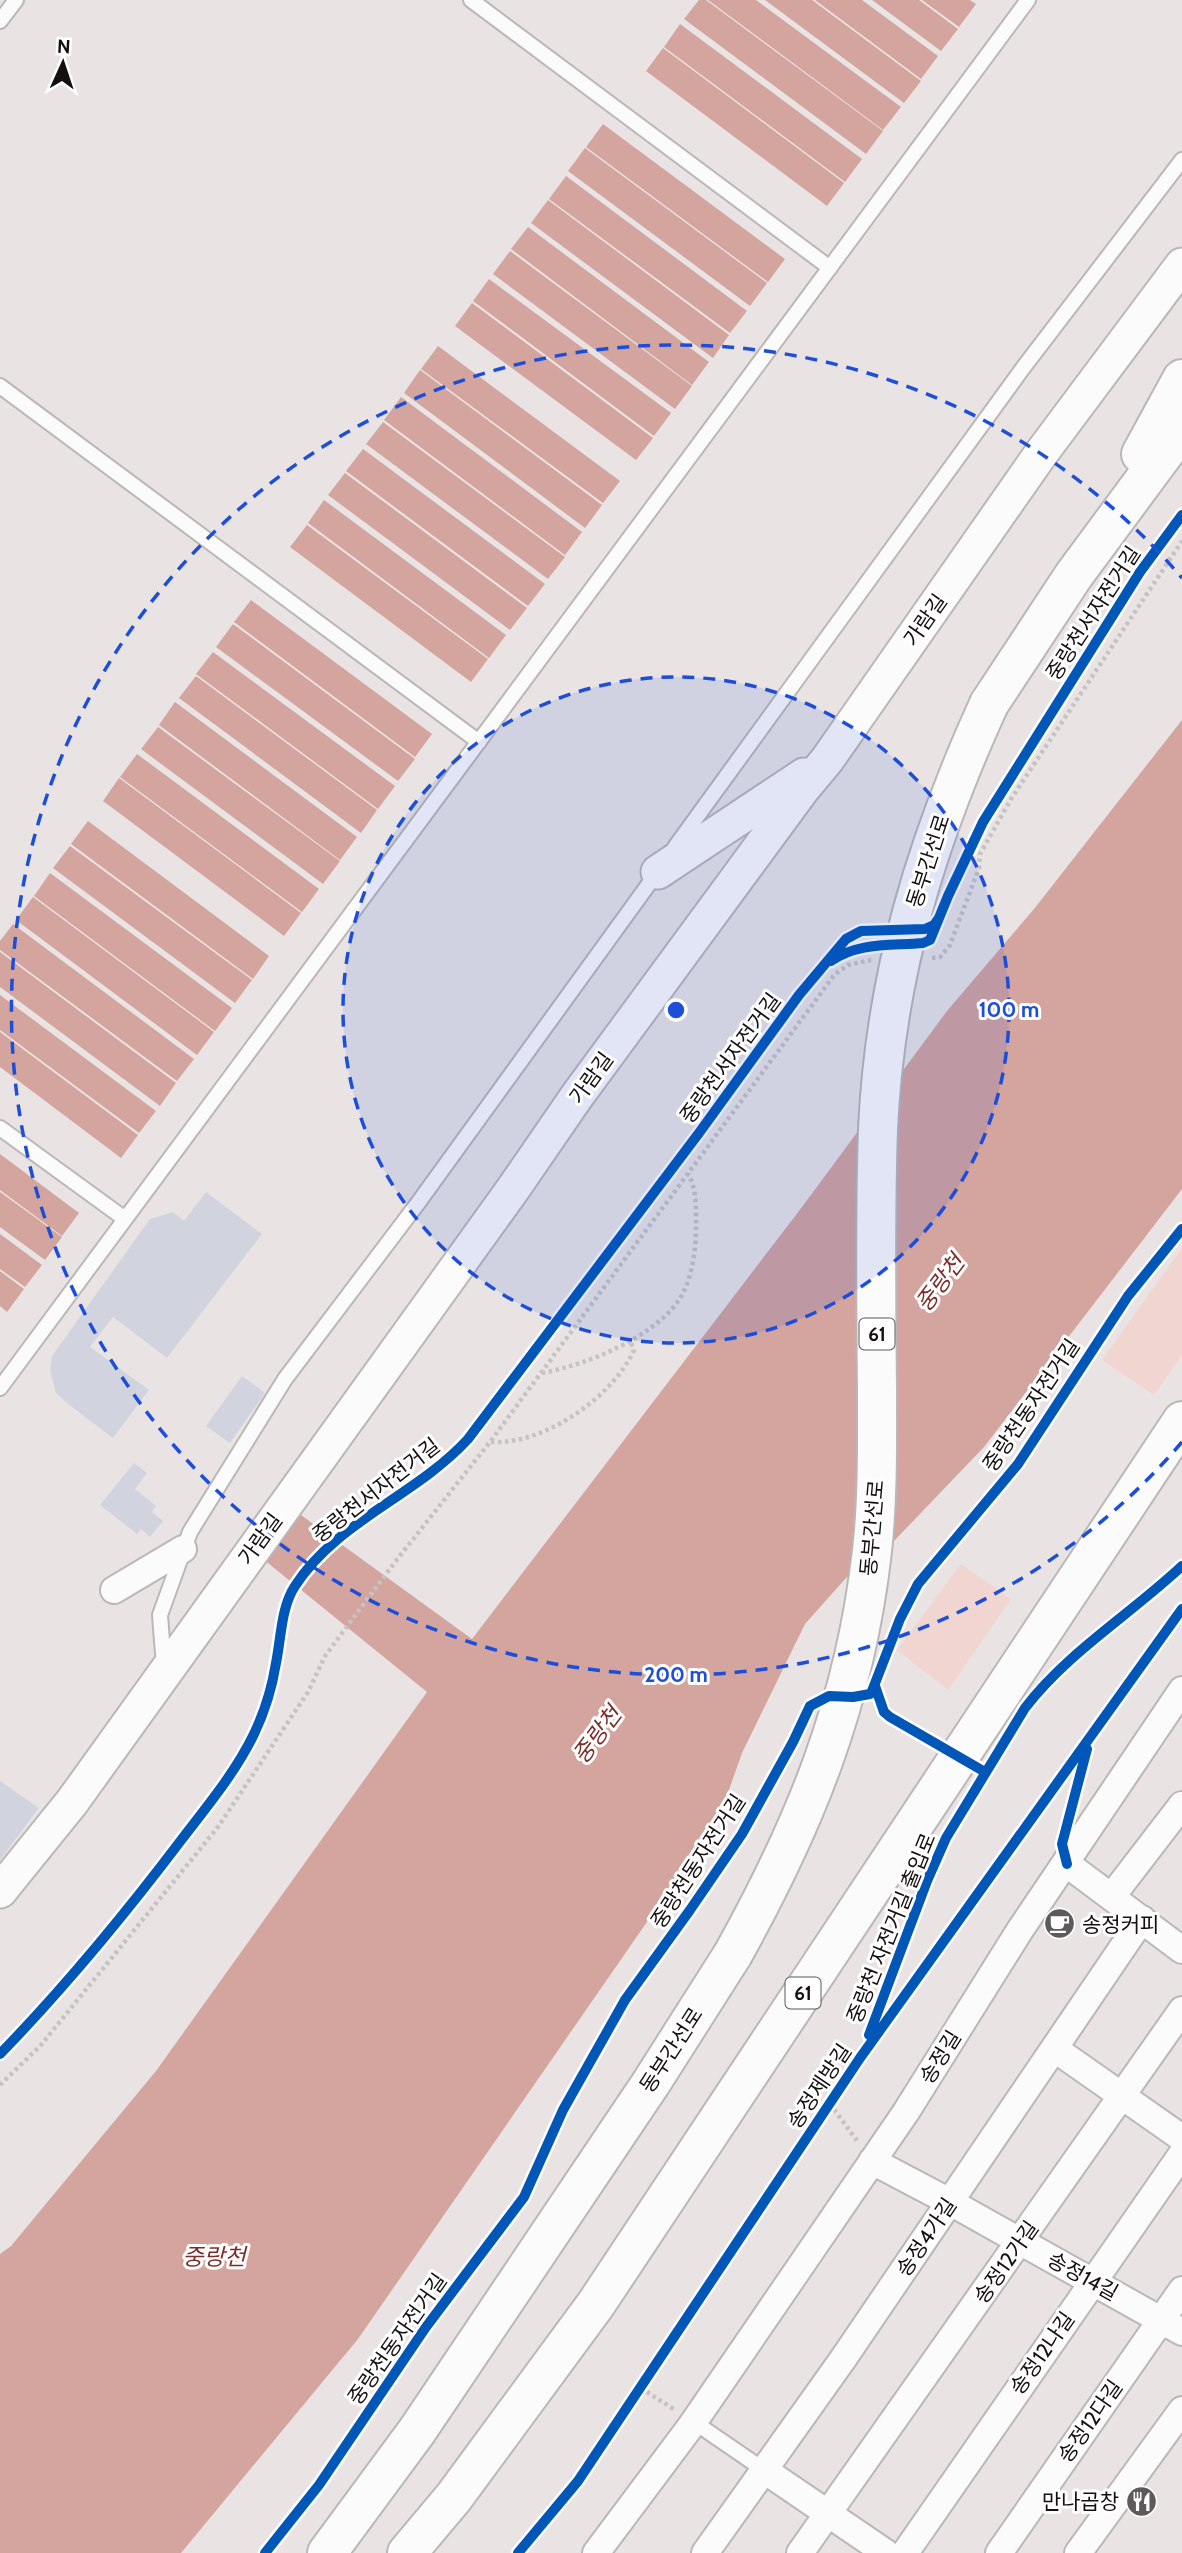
<svg xmlns="http://www.w3.org/2000/svg" width="1182" height="2553" viewBox="0 0 1182 2553" font-family="Cabin,'Noto Sans KR',sans-serif">
  <rect width="100%" height="100%" fill="#e9e4e3"/>
  <path fill="#f1d5d1" d="M 1182,1248 L 1182,1355 L 1154,1395 L 1102,1360 Z
    M 961,1564 L 1011,1599 L 948,1690 L 897,1650 Z"/>
  <path fill="#d4a49e" d="M 699,0 L 706,0 L 883,131 L 866,154 L 684,19 Z
    M 708,0 L 756,0 L 901,107 L 883,130 Z
    M 765,0 L 812,0 L 921,81 L 904,103 Z
    M 815,0 L 862,0 L 938,56 L 921,79 Z
    M 872,0 L 919,0 L 958,29 L 941,51 Z
    M 922,0 L 970,0 L 976,4 L 959,27 Z
    M 680,24 L 862,159 L 845,182 L 664,47 Z
    M 663,48 L 844,183 L 827,206 L 646,71 Z
    M 603,124 L 785,259 L 768,282 L 586,147 Z
    M 585,148 L 767,283 L 750,306 L 568,171 Z
    M 566,176 L 747,311 L 730,333 L 549,199 Z
    M 548,200 L 729,335 L 713,358 L 531,223 Z
    M 528,227 L 709,362 L 692,385 L 511,249 Z
    M 510,251 L 692,386 L 675,409 L 493,274 Z
    M 489,279 L 671,413 L 654,436 L 473,301 Z
    M 472,303 L 653,438 L 636,460 L 455,326 Z
    M 438,346 L 620,481 L 603,503 L 421,369 Z
    M 420,370 L 602,505 L 585,528 L 404,393 Z
    M 401,397 L 582,532 L 565,555 L 384,420 Z
    M 383,422 L 565,557 L 548,579 L 366,444 Z
    M 363,449 L 545,584 L 528,606 L 346,471 Z
    M 345,473 L 527,608 L 510,630 L 328,495 Z
    M 324,500 L 506,635 L 489,658 L 308,523 Z
    M 307,525 L 488,659 L 471,682 L 290,547 Z
    M 251,600 L 432,734 L 415,757 L 234,622 Z
    M 233,624 L 415,759 L 398,781 L 216,647 Z
    M 213,652 L 395,786 L 378,809 L 196,674 Z
    M 196,676 L 377,810 L 361,833 L 179,698 Z
    M 175,702 L 357,837 L 340,860 L 159,725 Z
    M 1182,720 L 1182,1189 L 984,1447 L 894,1541 L 846,1578 L 805,1624 L 742,1753 L 719,1818 L 358,2339 L 181,2553 L 0,2553 L 0,2254 L 11,2246 L 156,2071 L 427,1692 L 263,1559 L 294,1510 L 472,1639 L 802,1207 L 947,1011 L 1034,909 Z
    M 158,727 L 340,861 L 323,884 L 141,749 Z
    M 137,754 L 319,889 L 302,912 L 120,777 Z
    M 119,778 L 301,913 L 284,936 L 103,801 Z
    M 88,821 L 269,956 L 253,979 L 71,844 Z
    M 70,846 L 252,980 L 235,1003 L 53,868 Z
    M 50,873 L 232,1008 L 215,1031 L 34,896 Z
    M 33,897 L 214,1032 L 197,1055 L 16,920 Z
    M 13,924 L 194,1059 L 177,1081 L 0,950 L 0,941 Z
    M 0,952 L 176,1083 L 160,1106 L 0,987 Z
    M 0,995 L 156,1111 L 139,1133 L 0,1030 Z
    M 0,1032 L 138,1135 L 121,1158 L 0,1067 Z
    M 0,1154 L 79,1213 L 62,1236 L 0,1190 Z
    M 0,1192 L 62,1237 L 45,1260 L 0,1227 Z
    M 0,1234 L 42,1265 L 25,1287 L 0,1269 Z
    M 0,1271 L 24,1289 L 7,1312 L 0,1306 Z"/>
  <path fill="#d1d4de" d="M 206,1192 L 262,1234 L 167,1358 L 113,1317 L 90,1347 L 149,1390 L 113,1438 L 68,1404 L 56,1393 L 50,1371 L 52,1356 L 150,1219 L 173,1212 L 184,1221 Z
    M 242,1376 L 265,1393 L 230,1443 L 206,1426 Z
    M 134,1463 L 147,1473 L 135,1489 L 156,1506 L 152,1512 L 163,1521 L 150,1537 L 141,1529 L 137,1534 L 100,1505 Z
    M 0,1781 L 39,1808 L 0,1860 Z"/>
  <g fill="none" stroke-linecap="round" stroke-linejoin="round">
    <defs>
      <path id="service" d="M 471,0 L 830,268
        M 0,21 L 16,0
        M 0,386 L 479,742
        M 675,847 L 1023,368 L 1182,160
        M 0,1128 L 125,1219
        M 0,1388 L 1028,0
        M 164,1667 L 160,1615 L 190,1532 L 285,1379 L 418,1203 L 659,870
        M 694,2422 L 764,2470"/>
      <path id="minor" d="M 114,1590 L 183,1549
        M 1067,1864 L 1182,1950
        M 1112,1896 L 1182,1805
        M 1055,2049 L 1182,2138
        M 872,2161 L 950,2202 L 1182,2332
        M 764,2470 L 886,2553
        M 596,2553 L 691,2426 L 906,2112 L 1020,1930 L 1182,1690
        M 705,2553 L 843,2359 L 1142,1919
        M 800,2553 L 1182,2010
        M 905,2553 L 1182,2154
        M 999,2553 L 1182,2290
        M 1078,2553 L 1182,2410"/>
      <path id="tertiary" d="M 658,872 L 804,775
        M 0,1891 L 72,1802 L 513,1189 L 577,1096 L 802,790 L 827,760 L 1040,455 L 1182,265"/>
      <path id="trunk" d="M 1141,454 L 1182,379
        M 989,704 L 1074,575 L 1182,429
        M 327,2553 L 417,2431 L 651,2083 L 733,1954
        M 407,2553 L 454,2497 L 596,2304 L 1182,1421"/>
    </defs>
    <use href="#service" stroke="#bbb7b6" stroke-width="18"/>
    <use href="#minor" stroke="#bbb7b6" stroke-width="30"/>
    <use href="#tertiary" stroke="#bbb7b6" stroke-width="37"/>
    <use href="#trunk" stroke="#bbb7b6" stroke-width="42"/>
    <path stroke="#c6c3c3" stroke-width="4.5" stroke-dasharray="3.5 3.5" stroke-linecap="butt" d="M 932,958 L 940,957 L 950,945 L 979,868 L 980,854 L 1011,799 L 1182,541
      M 542,1373 C 586,1365 653,1338 679,1300 C 692,1280 696,1250 696,1227 C 696,1209 697,1189 688,1174
      M 491,1442 C 544,1445 613,1397 634,1350 L 630,1340
      M 0,2085 L 41,2045 L 218,1827 L 308,1692 L 325,1656 L 395,1562 L 490,1442 L 835,974 L 848,965 L 871,960
      M 830,2104 L 858,2142
      M 641,2388 L 675,2410"/>
    <use href="#service" stroke="#fcfbfb" stroke-width="14"/>
    <use href="#minor" stroke="#fcfbfb" stroke-width="26"/>
    <use href="#tertiary" stroke="#fcfbfb" stroke-width="33"/>
    <use href="#trunk" stroke="#fcfbfb" stroke-width="38"/>
    <defs>
      <path id="trunk-bridge" d="M 733,1954 C 806,1823 855,1702 872,1551 C 878,1498 877,1443 877,1389 C 876,1302 875,1215 878,1129 C 885,976 926,842 989,704"/>
    </defs>
    <use href="#trunk-bridge" stroke="#bbb7b6" stroke-width="42" stroke-linecap="butt"/>
    <use href="#trunk-bridge" stroke="#fcfbfb" stroke-width="38"/>
    <defs>
      <path id="cycleway" d="M 831,961 C 858,942 891,946 923,943 L 930,940 L 948,896 L 983,822 L 1140,572 L 1182,515
        M 875,1686 L 884,1712 L 890,1717 L 985,1772
        M 1067,1864 L 1062,1844 L 1087,1749
        M 869,2035 L 927,1881 L 946,1838 L 1025,1708 C 1068,1652 1131,1614 1182,1566
        M 0,2054 C 65,1987 126,1913 182,1839 C 208,1805 235,1773 254,1734 C 265,1711 272,1688 276,1663 C 281,1639 281,1607 295,1586 C 337,1521 417,1495 468,1439 L 699,1133 L 799,995 L 846,939 L 861,931 L 925,929 L 934,925 L 939,918
        M 265,2553 L 319,2485 L 426,2327 L 524,2197 L 563,2110 L 625,2000 L 690,1910 L 742,1834 L 793,1742 L 810,1706 L 829,1696 L 853,1697 L 870,1694 L 872,1691 L 900,1619 L 918,1584 L 1018,1464 L 1128,1296 L 1182,1229
        M 518,2553 L 578,2481 L 860,2058 L 1182,1609"/>
    </defs>
    <use href="#cycleway" stroke="#fff" stroke-width="15"/>
    <use href="#cycleway" stroke="#0057b8" stroke-width="10"/>
  </g>
  <circle cx="676" cy="1010" r="333" fill="#1d4ed8" fill-opacity=".12"/>
  <g fill="none" stroke="#1d4ed8" stroke-width="3.5" stroke-dasharray="12 9">
    <circle cx="676" cy="1010" r="333"/>
    <path d="M1182 1442A665 665 0 1 1 1182 578"/>
  </g>
  <defs>
    <symbol id="cafe-disc" viewBox="-11 -11 22 22"><circle r="9.5" fill="#5e5a59" stroke="#fff"/><path d="M-5.5-4.5H6V0H3Q3 3.5 0 3.5H-2.5Q-5.5 3.5-5.5 0ZM3-3.2v2h1.7v-2ZM-6 4.5H4V6H-6Z" fill="#fff"/></symbol>
    <symbol id="restaurant-disc" viewBox="-11 -11 22 22"><circle r="9.5" fill="#5e5a59" stroke="#fff"/><path d="M-5-6h1v4h1v-4h1v4h1v-4h1v5L-1.5 .5V6h-2V.5L-5-1ZM5-6V6H3V1.5H1.5Q1.5-4 5-6Z" fill="#fff"/></symbol>
  </defs>
  <g fill-rule="evenodd">
    <use href="#cafe-disc" x="1042" y="1906" width="35" height="35"/>
    <use href="#restaurant-disc" x="1124" y="2484" width="35" height="35"/>
  </g>
  <g text-anchor="middle" dominant-baseline="central" stroke-width="6" stroke-linejoin="round" paint-order="stroke">
    <g fill="#fff" stroke="#5a5857" stroke-width="2">
      <rect x="859.5" y="1318.5" width="35" height="31" rx="5"/>
      <rect x="785.5" y="1977.5" width="35" height="31" rx="5"/>
    </g>
    <g font-size="19" font-weight="bold" fill="#13100f">
      <text x="877" y="1334">61</text>
      <text x="803" y="1993">61</text>
    </g>
    <g font-size="21" fill="#13100f" stroke="#fff">
      <text transform="translate(1093 613) rotate(-57)">중랑천서자전거길</text>
      <text transform="translate(925 620) rotate(-55)">가람길</text>
      <text transform="translate(928 861) rotate(-72)">동부간선로</text>
      <text transform="translate(730 1058) rotate(-54)">중랑천서자전거길</text>
      <text transform="translate(591 1078) rotate(-54)">가람길</text>
      <text transform="translate(1031 1405) rotate(-56)">중랑천동자전거길</text>
      <text transform="translate(376 1490) rotate(-38)">중랑천서자전거길</text>
      <text transform="translate(872 1528) rotate(-85)">동부간선로</text>
      <text transform="translate(260 1539) rotate(-54)">가람길</text>
      <text transform="translate(698 1861) rotate(-57)">중랑천동자전거길</text>
      <text transform="translate(891 1928) rotate(-68)">중랑천 자전거길 출입로</text>
      <text transform="translate(671 2050) rotate(-57)">동부간선로</text>
      <text transform="translate(940 2057) rotate(-58)">송정길</text>
      <text transform="translate(819 2086) rotate(-56)">송정제방길</text>
      <text transform="translate(926 2237) rotate(-56)">송정4가길</text>
      <text transform="translate(1006 2262) rotate(-55)">송정12가길</text>
      <text transform="translate(1083 2276) rotate(29)">송정14길</text>
      <text transform="translate(397 2339) rotate(-55)">중랑천동자전거길</text>
      <text transform="translate(1042 2353) rotate(-55)">송정12나길</text>
      <text transform="translate(1090 2421) rotate(-55)">송정12다길</text>
    </g>
    <g font-size="21" fill="#13100f" stroke="#fff" text-anchor="start">
      <text x="1082" y="1924">송정커피</text>
      <text x="1119" y="2501" text-anchor="end">만나곱창</text>
    </g>
    <g font-size="23" font-style="italic" fill="#7d2d27" stroke="#fff">
      <text transform="translate(940 1283) rotate(-53)">중랑천</text>
      <text transform="translate(597 1735) rotate(-53)">중랑천</text>
      <text x="214" y="2257">중랑천</text>
    </g>
  </g>
  <circle cx="676" cy="1010" r="10" fill="#1d4ed8" stroke="#fff" stroke-width="3.5"/>
  <g font-size="21" text-anchor="middle" font-weight="bold" fill="#1d4ed8" stroke="#fff" stroke-width="6" stroke-linejoin="round" paint-order="stroke">
    <text x="1009" y="1017">100 m</text>
    <text x="676" y="1682">200 m</text>
  </g>
  <g transform="translate(63 63) rotate(3)" stroke="#ffffff" stroke-width="5" paint-order="stroke">
  <path d="M0-5L12 26L0 18L-12 26Z" fill="#13100f"/>
  <text y="-10" font-size="19" font-weight="bold" text-anchor="middle" fill="#13100f">N</text>
  </g>
</svg>
